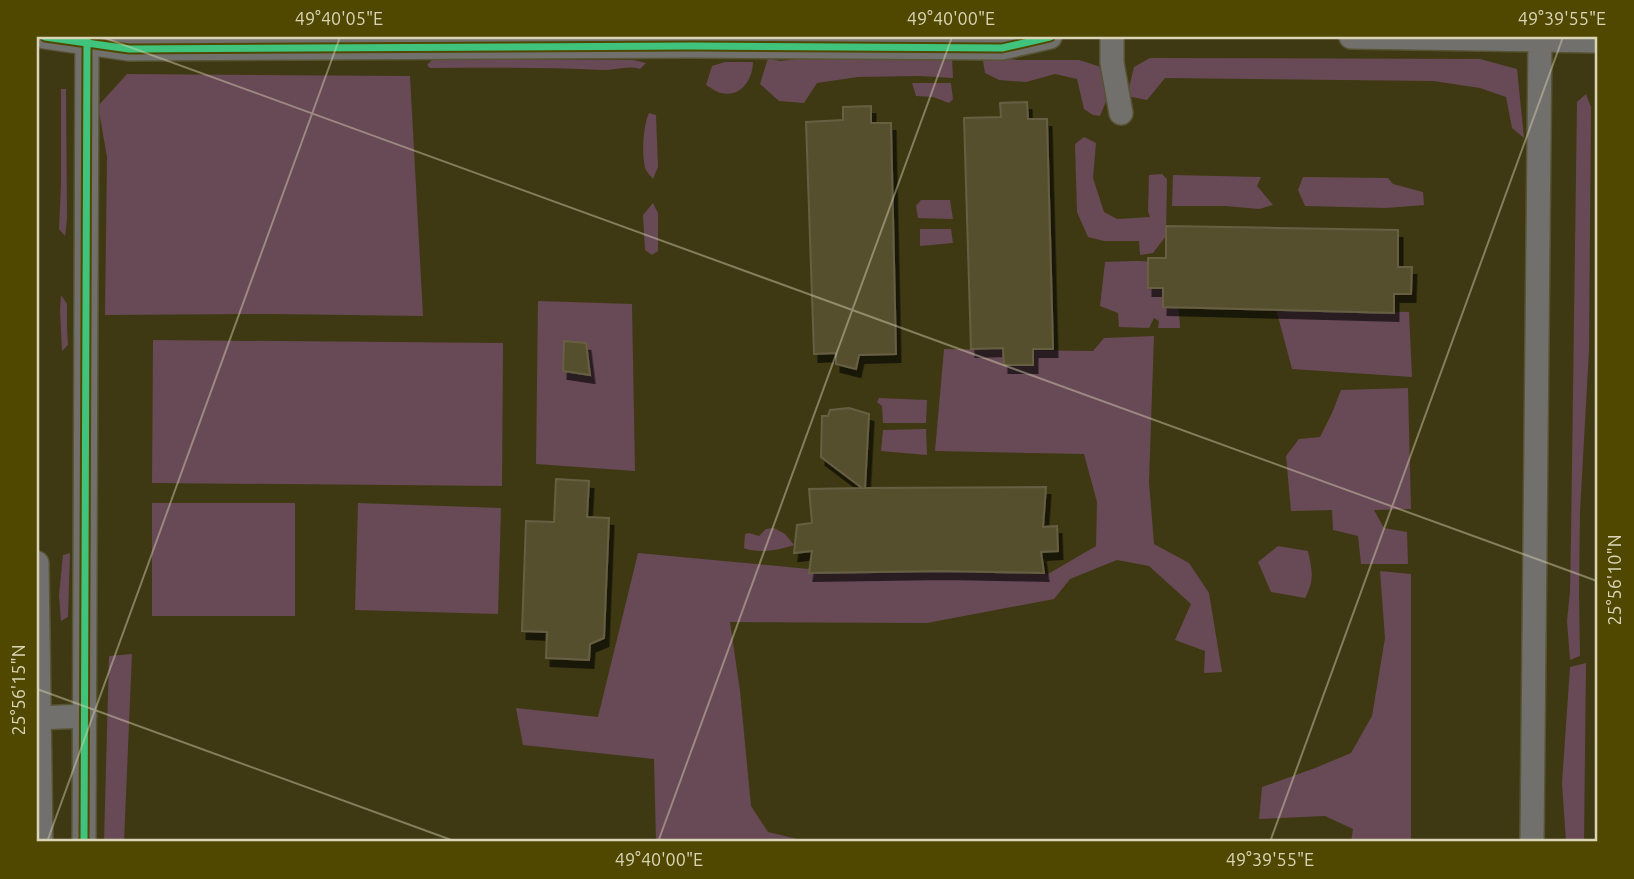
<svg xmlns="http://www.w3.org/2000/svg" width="1634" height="879" viewBox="0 0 1634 879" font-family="Ubuntu,sans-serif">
  <defs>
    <filter id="shadow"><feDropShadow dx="4.5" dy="8" stdDeviation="0" flood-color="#0009"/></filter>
  </defs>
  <rect width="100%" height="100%" fill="#3e3912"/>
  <path fill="#684956" d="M 850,56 L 952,58 L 953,78 L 919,76 L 858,77 L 817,83 L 804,103 L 779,101 L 760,84 L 768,58 L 780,61 L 806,58 L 825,59 Z
    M 991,56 L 1017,60 L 1079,60 L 1101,67 L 1107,99 L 1100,116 L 1093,115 L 1084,109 L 1077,79 L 1055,74 L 1026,82 L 999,80 L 985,73 L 983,61 Z
    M 1150,58 L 1480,59 L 1517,69 L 1524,138 L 1512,128 L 1506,97 L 1480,88 L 1433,81 L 1165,78 L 1147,100 L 1127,96 L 1134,67 Z
    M 433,59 L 633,60 L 646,63 L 640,69 C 628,65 616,70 603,70 C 545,67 488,68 430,68 L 427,65 Z
    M 725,62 L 753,62 C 753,79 741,98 721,93 C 716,92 710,87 706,85 L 712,66 Z
    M 127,74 L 410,76 L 423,316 L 271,314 L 105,315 L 107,157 L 98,106 Z
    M 912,83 L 951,83 L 953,99 L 949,103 L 933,97 L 916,96 Z
    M 61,89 L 66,89 L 67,219 L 65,236 L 59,229 L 61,184 Z
    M 1586,94 L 1591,107 L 1589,350 L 1580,512 L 1579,594 L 1580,656 L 1570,660 L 1567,621 L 1570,591 L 1571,537 L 1577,102 Z
    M 649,113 L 656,115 L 658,167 L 653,179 C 651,176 648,174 646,170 C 641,158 643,125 649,113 Z
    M 1084,137 L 1096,143 L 1093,178 L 1104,212 L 1117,219 L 1150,217 L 1148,211 L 1149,175 L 1162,174 L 1167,179 L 1166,236 L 1153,253 L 1140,255 L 1139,241 L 1104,241 L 1088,237 L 1077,212 L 1075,144 Z
    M 1173,175 L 1261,177 L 1257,186 L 1273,205 L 1259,209 L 1225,206 L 1172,206 Z
    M 1303,177 L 1388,178 L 1393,184 L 1423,192 L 1424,205 L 1386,208 L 1305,206 L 1298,190 Z
    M 921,200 L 950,200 L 953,219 L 918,218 L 916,206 Z
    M 653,203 L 658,213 L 658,251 L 652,255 L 645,250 L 643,215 Z
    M 920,229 L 951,229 L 953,243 L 920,246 Z
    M 1105,262 C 1116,262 1139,260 1149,262 C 1174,268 1180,307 1180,328 L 1158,328 L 1159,321 L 1154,318 L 1149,328 L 1119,327 L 1118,313 L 1100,306 Z
    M 61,295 L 67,304 L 67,327 L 68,345 L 62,351 L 60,311 Z
    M 538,301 L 632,304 L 635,471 L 536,464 Z
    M 1276,309 L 1409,312 L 1412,377 L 1292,369 Z
    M 1154,336 L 1149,482 L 1154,544 L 1189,563 L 1209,593 L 1222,672 L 1204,673 L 1205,651 L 1175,640 L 1191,604 L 1149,566 L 1117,560 L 1070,579 L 1054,599 L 927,623 L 730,622 L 740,691 L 751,806 L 768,832 L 810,842 L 656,842 L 654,759 L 523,745 L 516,708 L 598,717 L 638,553 L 809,569 L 1048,574 L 1096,546 L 1097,502 L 1084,454 L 935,451 L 944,349 L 1093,351 L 1104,338 Z
    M 153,340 L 503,343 L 502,486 L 152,483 Z
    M 1408,388 L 1411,509 L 1374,510 L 1384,528 L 1407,532 L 1408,564 L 1361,564 L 1358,536 L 1333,530 L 1332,510 L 1291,511 L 1286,456 L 1299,439 L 1320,437 L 1332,413 L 1341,390 Z
    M 879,398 L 927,400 L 926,423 L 883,423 L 882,406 L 877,402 Z
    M 926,429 L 927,455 L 881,451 L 883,430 Z
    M 152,503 L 295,503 L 295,616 L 152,616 Z
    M 358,503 L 501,508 L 498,614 L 355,610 Z
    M 774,528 L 785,534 L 794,545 C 779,550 759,554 744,548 L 745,534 L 749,533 L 759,536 L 766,529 Z
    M 1278,546 L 1308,551 C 1312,571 1315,579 1305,598 L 1271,592 L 1258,562 Z
    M 70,553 L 68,617 L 61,621 L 59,595 L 63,555 Z
    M 1380,571 L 1411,574 L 1411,842 L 1351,842 L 1353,829 L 1325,816 L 1259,819 L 1262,787 L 1315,768 L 1351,753 L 1372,716 L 1385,638 Z
    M 132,654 L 124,842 L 104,842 L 109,656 Z
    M 1586,663 L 1584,842 L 1566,842 L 1562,783 L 1570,667 Z"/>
  <path fill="#564f2f" stroke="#675f43" stroke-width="2" filter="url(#shadow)" d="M 1027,102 L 1028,119 L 1047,119 L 1053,349 L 1033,349 L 1033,365 L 1004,365 L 1003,348 L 971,349 L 964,118 L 1001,117 L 1000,103 Z
    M 871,106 L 871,123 L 891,123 L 896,354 L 859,355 L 856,369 L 836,364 L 836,353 L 814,354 L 806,122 L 843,120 L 843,107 Z
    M 1166,226 L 1398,230 L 1398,267 L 1412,267 L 1411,294 L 1394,294 L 1394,313 L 1163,307 L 1163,288 L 1148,288 L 1148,258 L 1166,258 Z
    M 564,341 L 586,343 L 590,375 L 563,371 Z
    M 849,408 L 869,414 L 865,488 L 1046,487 L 1043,527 L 1057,526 L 1058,551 L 1041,552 L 1044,573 L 941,571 L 809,573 L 812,551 L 794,553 L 797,525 L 812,523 L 809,489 L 862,488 L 821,457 L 822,416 L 828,416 L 830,410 Z
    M 556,479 L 589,481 L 587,517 L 609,518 L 604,638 L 590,644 L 589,660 L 546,658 L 547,632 L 522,631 L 526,521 L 554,522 Z"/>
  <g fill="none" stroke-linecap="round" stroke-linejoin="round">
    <defs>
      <path id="minor" d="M 45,37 L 129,49 L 691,46 L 1002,48 L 1050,37
        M 1112,37 L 1112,63 L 1121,113
        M 1351,37 L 1597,41
        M 37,563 L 41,842
        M 37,718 L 85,716
        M 84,842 L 87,37
        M 1532,842 L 1540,40"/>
    </defs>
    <use href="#minor" stroke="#575333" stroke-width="26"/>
    <use href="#minor" stroke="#71706c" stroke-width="23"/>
    <defs>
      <path id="cycleway" d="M 45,37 L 129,49 L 691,46 L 1002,48 L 1050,37
        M 84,842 L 87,37"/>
    </defs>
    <use href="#cycleway" stroke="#504800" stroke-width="11"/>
    <use href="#cycleway" stroke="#40c37c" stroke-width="7"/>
  </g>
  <path fill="none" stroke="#d9d5b6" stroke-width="2" stroke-opacity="0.45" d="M 102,37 L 1597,581M 37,689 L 457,842M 47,842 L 340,37M 658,842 L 952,37M 1270,842 L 1563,37"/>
  <rect width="1634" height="879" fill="none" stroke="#504800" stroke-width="77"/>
  <rect x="38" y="38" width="1558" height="802" fill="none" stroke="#d9d5b6" stroke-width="2.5"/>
  <g font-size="18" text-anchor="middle" fill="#d9d5b6">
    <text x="339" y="25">49°40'05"E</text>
    <text x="951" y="25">49°40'00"E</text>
    <text x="1562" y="25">49°39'55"E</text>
    <text transform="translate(1615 580) rotate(-90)" y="6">25°56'10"N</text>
    <text transform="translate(19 690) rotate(-90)" y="6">25°56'15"N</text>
    <text x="659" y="866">49°40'00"E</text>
    <text x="1270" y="866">49°39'55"E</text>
  </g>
</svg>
